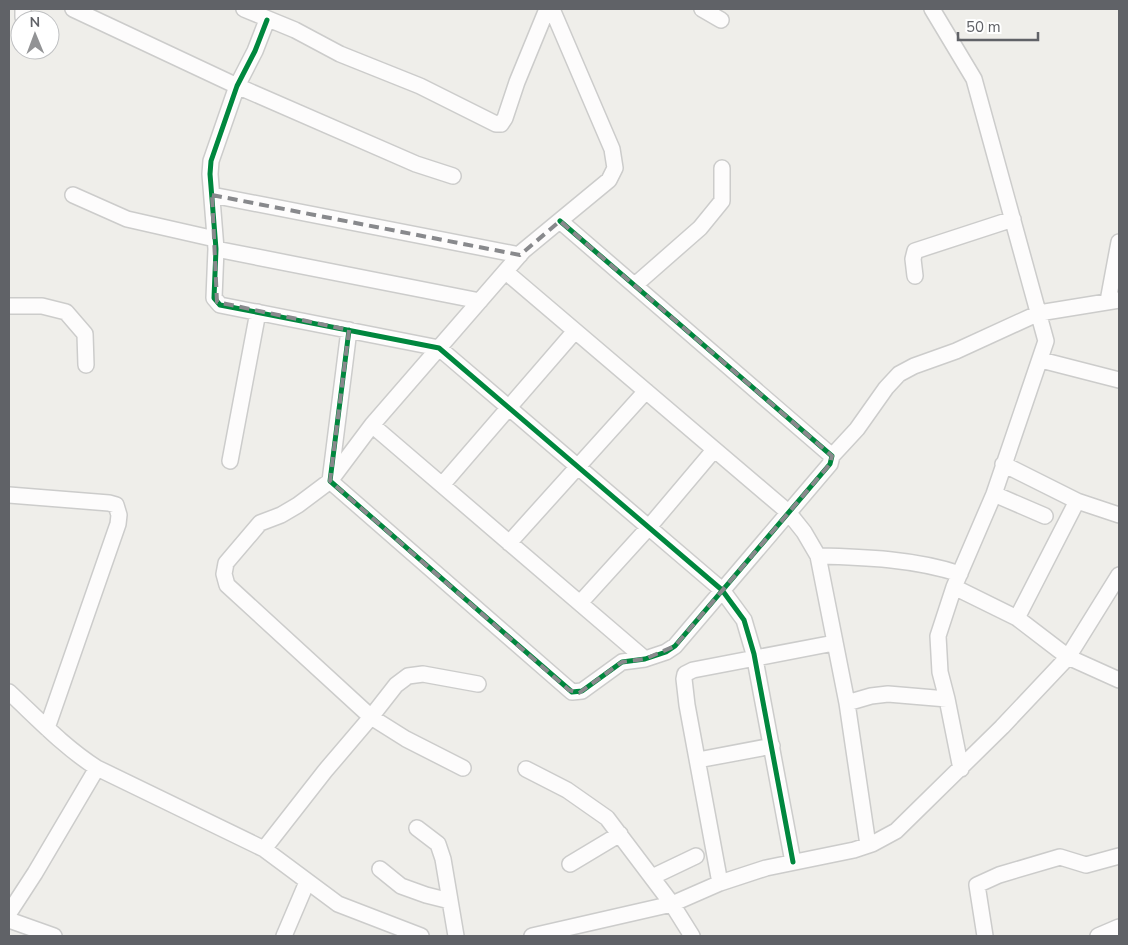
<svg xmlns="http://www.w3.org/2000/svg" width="1128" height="945" viewBox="0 0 1128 945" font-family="'Nunito Sans',sans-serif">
  <rect width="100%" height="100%" fill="#efeeea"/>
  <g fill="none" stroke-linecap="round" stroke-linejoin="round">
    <defs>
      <path id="minor" d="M 23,9 L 23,17 L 27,20
        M 73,9 L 237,86 L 416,164 L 453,176
        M 244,9 L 295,30 L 340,54 L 420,86 L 496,124 L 501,124 L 505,118 L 517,82 L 547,9
        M 702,9 L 721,20
        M 932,9 L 974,79 L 1046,341 L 994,494 L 954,587 L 938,636 L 940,672 L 947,699 L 961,769
        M 267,20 L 255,51 L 237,86 L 211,161 L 210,174 L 216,249 L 214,298 L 220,305 L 439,348 L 722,590 L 744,620 L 754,654 L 793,862
        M 73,195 L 127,219 L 215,239
        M 212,195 L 520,255
        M 216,249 L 480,301
        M 506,272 L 788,512 L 804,532 L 818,556 L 847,703 L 868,845
        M 915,276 L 913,259 L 915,251 L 1013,219
        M 635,285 L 700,228 L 722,201 L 722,168
        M 1108,301 L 1119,242
        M 9,306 L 42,306 L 66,312 L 85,334 L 86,365
        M 349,330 L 330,481 L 572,692 L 582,691 L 622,662 L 645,659 L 666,652 L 675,646 L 830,464 L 832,456 L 560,221
        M 1041,360 L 1119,380
        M 372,425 L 645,659
        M 832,456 L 857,429 L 886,388 L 899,374 L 914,366 L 956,351 L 1039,313 L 1119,300
        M 230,461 L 258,312
        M 1003,464 L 1077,501 L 1119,515
        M 442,485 L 575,331
        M 994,494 L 1045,516
        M 9,495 L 109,503 L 116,505 L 119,515 L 118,524 L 47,728
        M 509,543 L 646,391
        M 818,556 C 864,557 915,559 960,574
        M 954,587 L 1017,618 L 1068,657 L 1119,680
        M 580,603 L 649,527 L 714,450
        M 1017,618 L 1077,501
        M 9,692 C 37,718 64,747 97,768 L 264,849 L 338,904 L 421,936
        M 847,703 L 871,696 L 888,694 L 947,699
        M 698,760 L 772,746
        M 463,768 L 406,739 L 371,717 L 227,585 L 224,574 L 226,563 L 260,523 L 281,515 L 298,505 L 330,481 L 372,425 L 523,251 L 609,180 L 615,168 L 612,149 L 552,9
        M 526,769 L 567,790 L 607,818 L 672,904 L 692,936
        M 417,828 L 438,844 L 443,859 L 456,936
        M 264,849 L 325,771 L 371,717 L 396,685 L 408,676 L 423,674 L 478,684
        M 570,864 L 620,834
        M 380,869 L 401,886 L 426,895 L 450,901
        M 652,877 L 696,856
        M 720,883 L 687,705 L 684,679 L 685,674 L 693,670 L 834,643
        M 9,913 L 35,873 L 97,768
        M 9,920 L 54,936
        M 284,936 L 307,882
        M 532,936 L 672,904 L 720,883 L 766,868 L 854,850 L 872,844 L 896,831 L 1002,727 L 1068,657 L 1119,575
        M 985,936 L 977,885 L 999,875 L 1060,857 L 1086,865 L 1119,856
        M 1098,936 L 1119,927"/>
    </defs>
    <use href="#minor" stroke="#cccccb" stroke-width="18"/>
    <use href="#minor" stroke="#fdfcfc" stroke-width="15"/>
    <defs>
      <path id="cycleway" d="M 267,20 L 255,51 L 237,86 L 211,161 L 210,174 L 216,249 L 214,298 L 220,305 L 439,348 L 722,590 L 744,620 L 754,654 L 793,862
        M 349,330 L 330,481 L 572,692 L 582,691 L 622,662 L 645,659 L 666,652 L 675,646 L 830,464 L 832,456 L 560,221"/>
    </defs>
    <use href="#cycleway" stroke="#fff" stroke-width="8"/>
    <use href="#cycleway" stroke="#00873e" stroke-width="5"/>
  </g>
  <path fill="none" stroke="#88898c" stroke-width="4" stroke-dasharray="10 6" stroke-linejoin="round" d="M 212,195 L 520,255 L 560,221 L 832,456 L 830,464 L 675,646 L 645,659 L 622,662 L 579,693 L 569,690 L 330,481 L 349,330 L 217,302 Z"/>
  <rect width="1128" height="945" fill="none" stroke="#606267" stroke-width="20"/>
  <g transform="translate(35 35) rotate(359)"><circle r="24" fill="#ffffff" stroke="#bfc0c2"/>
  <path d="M0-4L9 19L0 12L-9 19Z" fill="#929395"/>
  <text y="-8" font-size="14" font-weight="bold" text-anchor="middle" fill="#606267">N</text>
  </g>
  <path d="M958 32v8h80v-8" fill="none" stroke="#606267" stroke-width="2.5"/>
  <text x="966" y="32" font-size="15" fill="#606267" stroke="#ffffff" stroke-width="4" paint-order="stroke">50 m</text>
</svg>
